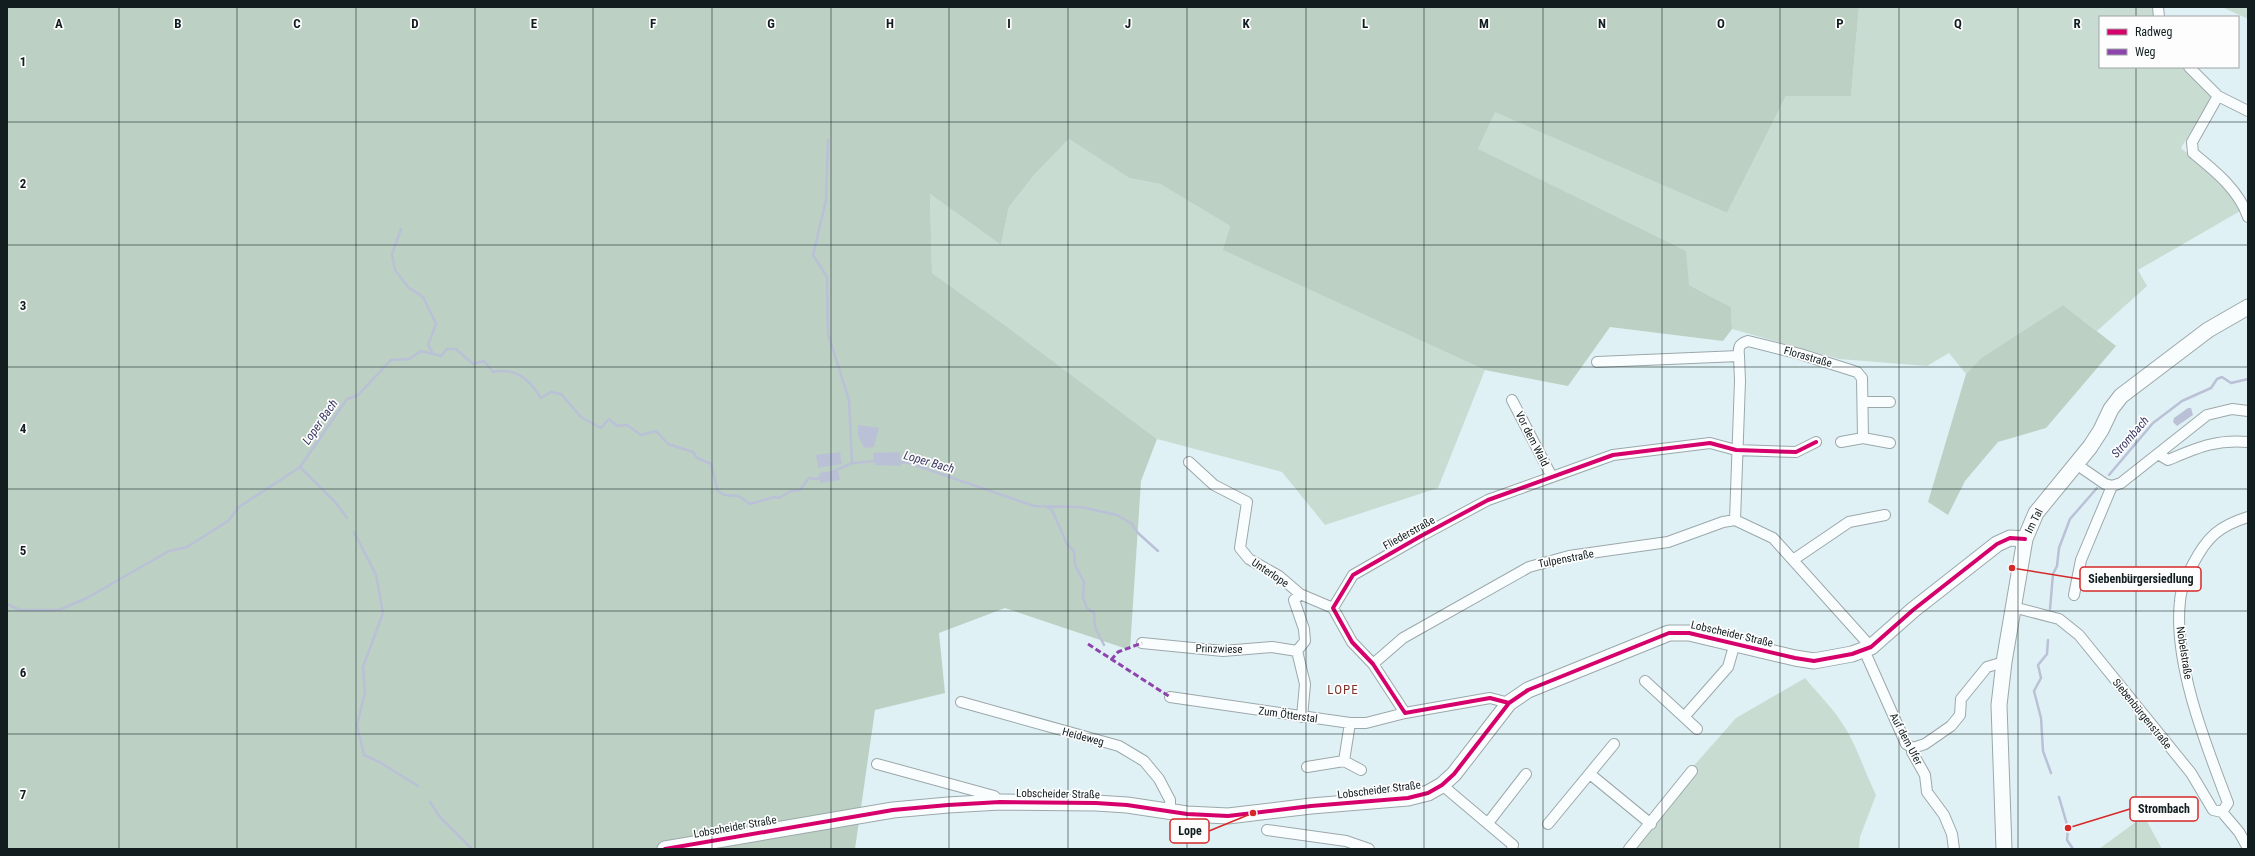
<svg xmlns="http://www.w3.org/2000/svg" width="2255" height="856" viewBox="0 0 2255 856" font-family="'Roboto Condensed',sans-serif">
  <rect width="100%" height="100%" fill="#e0f1f5"/>
  <path fill="#c9dcd2" d="M 1859,7 L 2154,7 L 2156,17 L 2100,17 L 2100,67 L 2183,67 L 2212,97 L 2181,148 L 2221,181 L 2242,210 L 2138,270 L 2147,286 L 2097,331 L 2063,305 L 1981,358 L 1966,374 L 1949,353 L 1927,366 L 1839,359 L 1732,329 L 1731,307 L 1689,285 L 1478,149 L 1495,111 L 1727,213 L 1786,96 L 1851,96 Z
    M 2222,7 L 2248,7 L 2248,19 Z
    M 1069,139 L 1129,178 L 1160,184 L 1230,226 L 1224,250 L 1485,370 L 1438,488 L 1325,525 L 1282,472 L 1157,439 L 1006,326 L 932,273 L 930,194 L 1001,245 L 1009,207 L 1035,174 Z
    M 1805,678 C 1817,693 1832,707 1842,723 C 1857,745 1864,771 1876,795 L 1860,837 L 1859,849 L 1633,849 L 1691,769 L 1736,718 Z
    M 2144,816 L 2162,849 L 2099,849 Z"/>
  <path fill="#bcd0c4" d="M 7,7 L 1859,7 L 1851,96 L 1786,96 L 1727,213 L 1495,112 L 1478,149 L 1686,251 L 1689,285 L 1731,307 L 1732,329 L 1723,341 L 1610,327 L 1568,386 L 1485,370 L 1223,250 L 1230,226 L 1160,184 L 1129,178 L 1069,139 L 1035,174 L 1009,207 L 1001,245 L 930,194 L 932,273 L 1006,326 L 1157,439 L 1141,481 L 1130,650 L 1005,608 L 939,633 L 945,693 L 875,710 L 855,849 L 7,849 Z
    M 2063,305 L 2116,346 L 2046,428 L 1998,442 L 1965,481 L 1948,515 L 1928,502 L 1966,374 L 1981,358 Z"/>
  <path fill="#bac1d7" d="M 2188,408 L 2191,408 L 2193,415 L 2177,426 L 2173,422 L 2174,418 Z
    M 858,425 L 879,428 L 874,447 L 864,448 L 858,435 Z
    M 840,452 L 842,464 L 818,468 L 816,455 Z
    M 900,452 L 901,466 L 875,465 L 873,453 Z
    M 838,470 L 840,480 L 820,483 L 819,473 Z"/>
  <g fill="none" stroke-linecap="round" stroke-linejoin="round">
    <path stroke="#bac1d7" stroke-width="2.5" d="M 828,140 L 826,200 L 813,255 L 827,277 L 828,334 L 849,400 L 852,463
      M 401,229 L 392,254 L 395,270 L 408,287 L 423,297 L 436,324 L 428,345 L 433,354
      M 898,462 L 909,463 L 1034,506 L 1081,507 L 1117,515 L 1131,523 L 1138,533 L 1158,551
      M 300,467 L 336,503 L 347,518
      M 834,471 L 852,463 L 877,461
      M 2109,475 L 2153,423 L 2182,401 L 2211,388 L 2217,379 L 2222,377 L 2231,383 L 2248,379
      M 1045,506 L 1052,510 L 1067,544 L 1074,551 L 1075,565 L 1084,582 L 1083,597 L 1087,608 L 1094,613 L 1095,627 L 1104,645
      M 354,532 L 376,575 L 383,613 L 363,667 L 365,692 L 357,725 L 364,755 L 381,763 L 418,786
      M 7,604 L 20,610 L 59,610 L 87,598 L 169,551 L 187,547 L 228,521 L 239,507 L 300,467 L 347,399 L 358,395 L 391,360 L 409,359 L 421,351 L 441,356 L 447,349 L 456,349 L 473,364 L 484,361 L 493,372 C 516,367 530,380 541,398 L 551,392 L 561,394 L 581,417 L 601,428 L 609,419 L 617,426 L 627,425 L 641,435 L 656,431 L 668,444 L 693,452 L 697,458 L 711,464 L 718,491 L 724,495 L 739,496 L 750,504 L 774,497 L 779,498 L 791,491 L 800,490 L 809,478 L 817,479 L 822,477
      M 2050,609 L 2053,574 L 2057,566 L 2059,548 L 2070,519 L 2097,488
      M 2048,640 L 2047,654 L 2038,665 L 2041,678 L 2034,691 L 2041,718 L 2043,751 L 2051,773
      M 2059,797 L 2068,828 L 2067,840 L 2073,849
      M 430,802 L 440,817 L 472,849"/>
    <defs>
      <path id="street" d="M 2158,7 L 2159,17
        M 2189,67 L 2218,96 L 2248,111
        M 2218,96 L 2192,142 L 2193,153 C 2215,171 2239,190 2248,217
        M 1739,356 C 1738,347 1739,344 1748,341 L 1800,354 L 1857,372 L 1862,378 L 1863,438 L 1890,443
        M 1597,362 L 1739,356 L 1740,381 L 1735,520
        M 1512,400 L 1552,477
        M 1863,402 L 1890,402
        M 1841,442 L 1863,438
        M 2158,454 L 2168,460 C 2197,448 2216,439 2248,442
        M 1189,462 L 1214,485 L 1247,502 L 1240,548 L 1249,559 L 1279,576 L 1300,594 L 1333,608
        M 2112,486 L 2121,483 L 2207,415 L 2232,409 L 2248,411
        M 1735,520 L 1773,538 L 1871,647
        M 1793,560 L 1849,522 L 1885,515
        M 1300,594 L 1294,600 L 1304,629 L 1305,641 L 1297,651 L 1305,684 L 1302,717
        M 2074,595 L 2081,560 L 2112,486 L 2105,484 L 2076,464
        M 2013,607 L 2059,619 L 2079,635 L 2191,773 L 2213,810 L 2222,812 L 2239,832 L 2248,848
        M 1142,643 L 1223,651 L 1272,647 L 1297,651
        M 1864,650 L 1906,744 L 1913,748 L 1912,752 L 1925,775 L 1927,792 L 1944,815 L 1952,834 L 1954,849
        M 1373,664 L 1403,638 L 1529,567 L 1569,556 L 1668,542 L 1723,522 L 1735,520
        M 1645,681 L 1684,717
        M 1170,697 L 1350,723 L 1366,723 L 1405,713
        M 961,702 L 1119,746 L 1144,761 L 1159,779 L 1170,800 L 1170,812
        M 1509,703 L 1490,698 L 1405,713 L 1373,664 L 1352,642 L 1333,608 L 1353,575 L 1421,536 L 1488,500 L 1613,455 L 1710,443 L 1736,450 L 1796,452 L 1816,442
        M 1350,723 L 1344,761 L 1361,770
        M 1697,729 L 1684,717 L 1728,667 L 1735,643
        M 1913,748 L 1925,744 L 1951,726 L 1960,715 L 1961,699 L 1987,667 L 2004,662
        M 877,764 L 994,796 L 1000,802
        M 1307,767 L 1344,761
        M 1590,774 L 1651,824
        M 1442,785 L 1513,845 L 1512,849
        M 2222,812 L 2228,803 C 2206,745 2173,663 2180,601 C 2181,588 2187,576 2193,564 C 2207,537 2219,526 2248,517
        M 1488,823 L 1526,774
        M 1548,824 L 1614,744
        M 1267,830 L 1346,841 L 1369,849
        M 1629,849 L 1692,771"/>
      <path id="secondary" d="M 665,849 L 893,810 L 948,805 L 1000,802 L 1096,803 L 1127,805 L 1187,814 L 1228,816 L 1311,806 L 1408,798 L 1428,793 L 1442,785 L 1454,774 L 1509,703 L 1528,690 L 1669,633 L 1689,633 L 1795,658 L 1814,661 L 1852,654 L 1871,647 L 1913,610 L 1997,544 L 2010,538 L 2025,539
        M 2004,849 L 1999,705 L 2004,662 L 2025,539 L 2036,513 L 2090,447 L 2101,430 L 2111,409 L 2121,396 L 2208,330 L 2248,307"/>
    </defs>
    <use href="#street" stroke="#9ba8ab" stroke-width="12"/>
    <use href="#secondary" stroke="#9ba8ab" stroke-width="17"/>
    <use href="#street" stroke="#fafdfe" stroke-width="10"/>
    <use href="#secondary" stroke="#fafdfe" stroke-width="15"/>
    <path stroke="#8e44ad" stroke-width="3" stroke-dasharray="6 3" stroke-linecap="butt" d="M 1088,644 L 1170,697
      M 1111,660 L 1118,652 L 1142,643"/>
    <defs>
      <path id="cycleway" d="M 1509,703 L 1490,698 L 1405,713 L 1373,664 L 1352,642 L 1333,608 L 1353,575 L 1421,536 L 1488,500 L 1613,455 L 1710,443 L 1736,450 L 1796,452 L 1816,442
        M 665,849 L 893,810 L 948,805 L 1000,802 L 1096,803 L 1127,805 L 1187,814 L 1228,816 L 1311,806 L 1408,798 L 1428,793 L 1442,785 L 1454,774 L 1509,703 L 1528,690 L 1669,633 L 1689,633 L 1795,658 L 1814,661 L 1852,654 L 1871,647 L 1913,610 L 1997,544 L 2010,538 L 2025,539"/>
    </defs>
    <use href="#cycleway" stroke="#fdfdfd" stroke-width="6"/>
    <use href="#cycleway" stroke="#d6006c" stroke-width="4"/>
  </g>
  <path fill="none" stroke="#111d1f" stroke-width="1" stroke-opacity="0.55" d="M 119,7 L 119,849M 237,7 L 237,849M 356,7 L 356,849M 475,7 L 475,849M 593,7 L 593,849M 712,7 L 712,849M 831,7 L 831,849M 949,7 L 949,849M 1068,7 L 1068,849M 1187,7 L 1187,849M 1306,7 L 1306,849M 1424,7 L 1424,849M 1543,7 L 1543,849M 1662,7 L 1662,849M 1780,7 L 1780,849M 1899,7 L 1899,849M 2018,7 L 2018,849M 2136,7 L 2136,17M 2136,67 L 2136,849M 7,122 L 2248,122M 7,245 L 2248,245M 7,367 L 2248,367M 7,489 L 2248,489M 7,611 L 2248,611M 7,734 L 2248,734"/>
  <g text-anchor="middle" dominant-baseline="central" stroke-width="3.5" stroke-linejoin="round" paint-order="stroke">
    <g font-size="11" fill="#111d1f" stroke="#fdfdfd">
      <text transform="translate(1808 357) rotate(16)">Florastraße</text>
      <text transform="translate(1532 439) rotate(63)">Vor dem Wald</text>
      <text transform="translate(2034 521) rotate(-63)">Im Tal</text>
      <text transform="translate(1409 533) rotate(-29)">Fliederstraße</text>
      <text transform="translate(1566 559) rotate(-11)">Tulpenstraße</text>
      <text transform="translate(1270 573) rotate(34)">Unterlope</text>
      <text transform="translate(1732 634) rotate(13)">Lobscheider Straße</text>
      <text transform="translate(1219 649) rotate(1)">Prinzwiese</text>
      <text transform="translate(2184 653) rotate(81)">Nobelstraße</text>
      <text transform="translate(2142 714) rotate(51)">Siebenbürgenstraße</text>
      <text transform="translate(1288 715) rotate(8)">Zum Ötterstal</text>
      <text transform="translate(1083 737) rotate(15)">Heideweg</text>
      <text transform="translate(1906 739) rotate(62)">Auf dem Ufer</text>
      <text transform="translate(1379 790) rotate(-7)">Lobscheider Straße</text>
      <text transform="translate(1058 794) rotate(1)">Lobscheider Straße</text>
      <text transform="translate(735 827) rotate(-10)">Lobscheider Straße</text>
    </g>
    <g font-size="12" font-style="italic" fill="#393964" stroke="#fdfdfd">
      <text transform="translate(320 422) rotate(-55)">Loper Bach</text>
      <text transform="translate(2130 437) rotate(-49)">Strombach</text>
      <text transform="translate(929 462) rotate(16)">Loper Bach</text>
    </g>
    <g font-size="13" letter-spacing="1" fill="#7b342f" stroke="#fdfdfd">
      <text x="1343" y="689">LOPE</text>
    </g>
  </g>
  <g font-size="13" text-anchor="middle" font-weight="bold" fill="#111d1f" stroke="#fdfdfd" stroke-width="3.5" stroke-linejoin="round" paint-order="stroke">
    <text x="59" y="28">A</text>
    <text x="178" y="28">B</text>
    <text x="297" y="28">C</text>
    <text x="415" y="28">D</text>
    <text x="534" y="28">E</text>
    <text x="653" y="28">F</text>
    <text x="771" y="28">G</text>
    <text x="890" y="28">H</text>
    <text x="1009" y="28">I</text>
    <text x="1128" y="28">J</text>
    <text x="1246" y="28">K</text>
    <text x="1365" y="28">L</text>
    <text x="1484" y="28">M</text>
    <text x="1602" y="28">N</text>
    <text x="1721" y="28">O</text>
    <text x="1840" y="28">P</text>
    <text x="1958" y="28">Q</text>
    <text x="2077" y="28">R</text>
    <text x="23" y="66">1</text>
    <text x="23" y="188">2</text>
    <text x="23" y="310">3</text>
    <text x="23" y="433">4</text>
    <text x="23" y="555">5</text>
    <text x="23" y="677">6</text>
    <text x="23" y="799">7</text>
  </g>
  <path fill="none" stroke="#d62828" stroke-width="1.5" d="M2012 568L2080 579M2068 828L2130 809M1253 813L1209 831"/>
  <g fill="#d62828" stroke="#fdfdfd" stroke-width="1.5">
    <circle cx="2012" cy="568" r="4"/>
    <circle cx="2068" cy="828" r="4"/>
    <circle cx="1253" cy="813" r="4"/>
  </g>
  <g fill="#fdfdfd" stroke="#d62828" stroke-width="1.5">
    <rect x="2080" y="567" width="121" height="24" rx="4"/>
    <rect x="2130" y="797" width="68" height="24" rx="4"/>
    <rect x="1170" y="819" width="39" height="24" rx="4"/>
  </g>
  <g font-size="12" text-anchor="middle" font-weight="bold" fill="#111d1f">
    <text x="2141" y="583">Siebenbürgersiedlung</text>
    <text x="2164" y="813">Strombach</text>
    <text x="1190" y="835">Lope</text>
  </g>
  <rect width="2255" height="856" fill="none" stroke="#111d1f" stroke-width="16"/>
  <rect x="2099" y="16" width="140" height="52" fill="#fdfdfd" stroke="#9fa3a4"/>
  <rect x="2107" y="29" width="20" height="6" fill="#d6006c" stroke="#9fa3a4"/>
  <text x="2135" y="36" font-size="12" fill="#111d1f">Radweg</text>
  <rect x="2107" y="49" width="20" height="6" fill="#8e44ad" stroke="#9fa3a4"/>
  <text x="2135" y="56" font-size="12" fill="#111d1f">Weg</text>
</svg>
